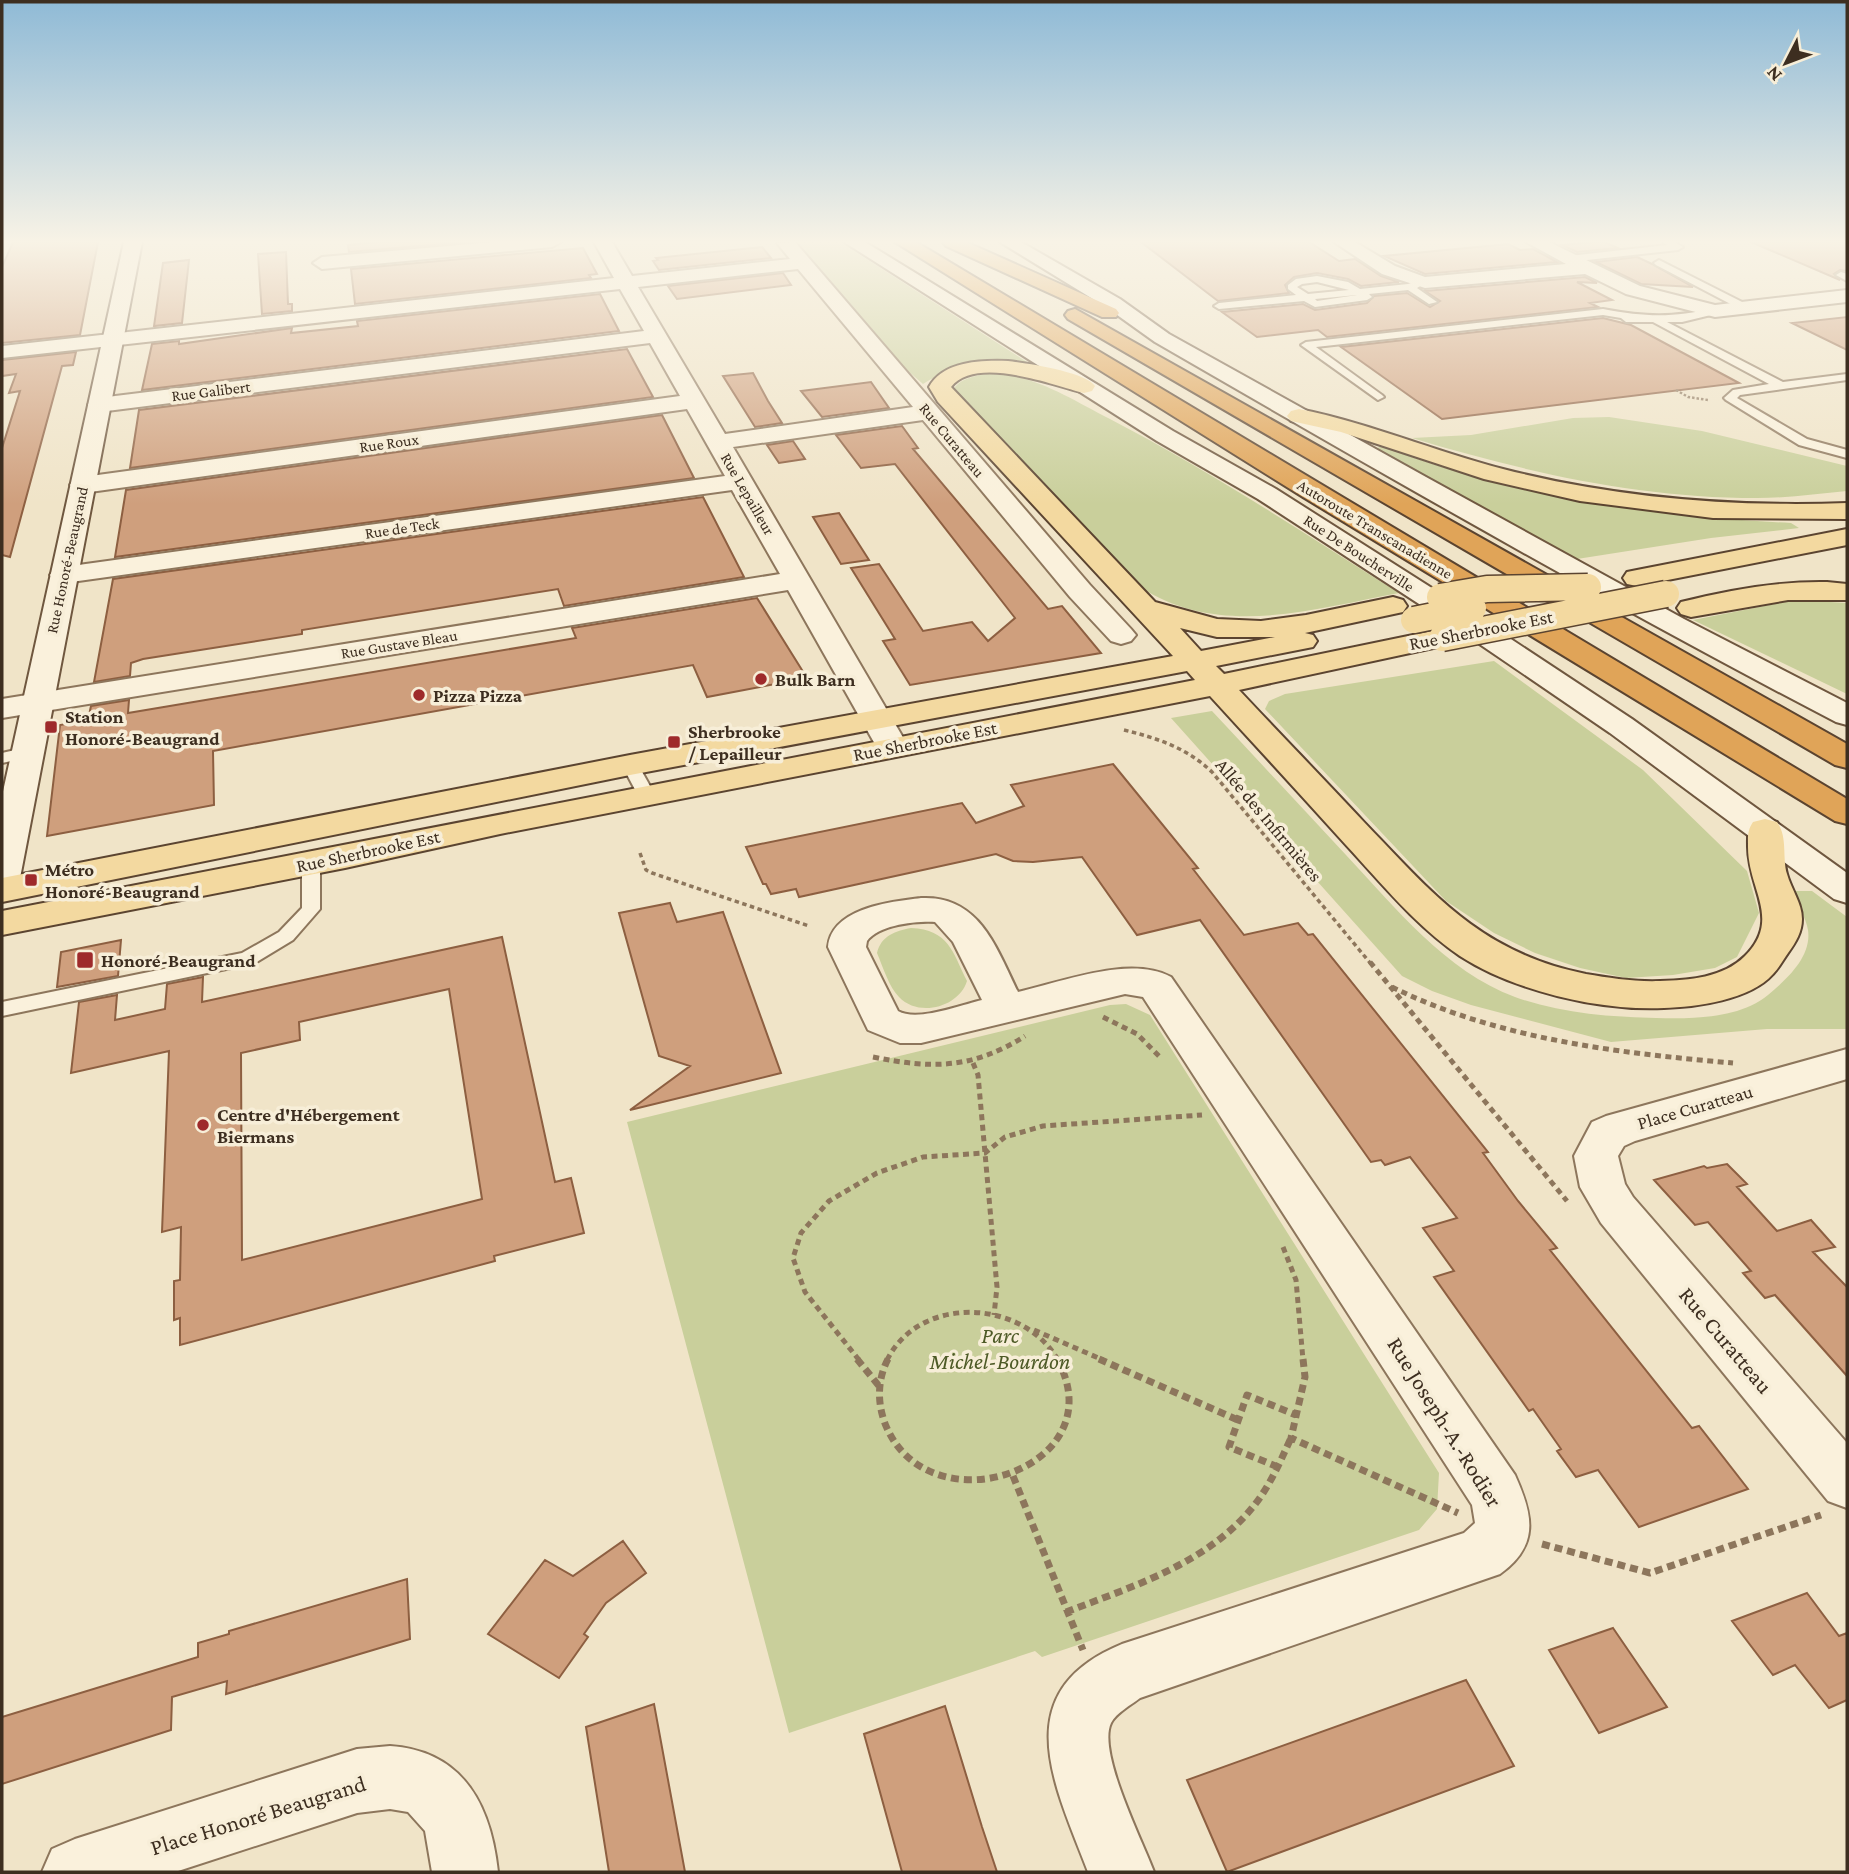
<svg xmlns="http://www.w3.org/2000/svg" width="1849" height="1874" viewBox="0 0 1849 1874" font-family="'Crimson Pro',serif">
  <rect width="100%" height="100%" fill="#f0e4c8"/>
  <path fill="#c9cf9b" d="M 795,242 L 840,242 L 1027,362 C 983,371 967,357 923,384 L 907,370 Z
    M 987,374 C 1033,373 1070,399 1110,419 C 1210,471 1304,533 1399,593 C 1313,609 1220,639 1140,587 L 952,392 C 958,379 973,376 987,374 Z
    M 1609,417 L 1702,431 L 1847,466 L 1847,491 C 1817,494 1787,498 1757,498 C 1638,498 1525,472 1412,438 L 1471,435 L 1573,418 Z
    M 1382,446 C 1514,497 1650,516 1791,523 L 1799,528 L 1711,538 L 1577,559 L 1375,449 Z
    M 1796,600 L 1847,603 L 1847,694 L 1693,620 Z
    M 1494,661 L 1643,770 L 1747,871 L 1759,913 L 1737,957 L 1715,968 L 1673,975 L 1626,978 L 1580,968 L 1535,953 L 1494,933 L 1446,901 L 1265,709 L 1269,701 L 1285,694 Z
    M 1212,711 C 1257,759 1301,807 1346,855 C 1395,907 1445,971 1515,997 C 1559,1013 1608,1017 1656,1018 C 1691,1019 1739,1019 1768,995 C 1786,980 1812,957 1808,930 C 1806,918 1797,903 1792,891 L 1812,891 L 1847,917 L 1847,1029 L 1767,1029 L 1611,1042 L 1471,1005 L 1432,991 L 1402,976 L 1171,718 Z
    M 911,928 C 949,930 952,951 967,981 C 959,1007 919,1018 899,997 C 889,987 883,967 877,953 C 881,936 895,931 911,928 Z
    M 1126,1004 L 1150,1015 L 1439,1473 L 1437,1509 L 1419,1530 L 1042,1657 L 1035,1651 L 789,1733 L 627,1122 L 1110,1005 Z"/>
  <path fill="#cf9f7d" stroke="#8d5f41" stroke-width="2" fill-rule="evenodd" d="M 13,242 L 98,242 L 80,335 L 2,343 L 2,267 Z
    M 378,242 L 468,242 L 349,252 L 348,245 Z
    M 1141,242 L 1309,242 L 1339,261 L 1355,259 L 1381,276 L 1399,282 L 1361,286 L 1348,279 L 1317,273 L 1294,277 L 1285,285 L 1289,293 L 1218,301 Z
    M 1596,242 L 1605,242 L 1618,248 L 1577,252 L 1562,245 Z
    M 1751,242 L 1847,242 L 1847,271 L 1840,270 L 1834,274 L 1840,280 Z
    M 1508,244 L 1520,250 L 1533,249 L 1557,262 L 1425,274 L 1384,256 Z
    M 762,247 L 771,258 L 659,270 L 653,261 L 658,260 L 656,258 Z
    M 583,248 L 597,274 L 589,275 L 591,278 L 355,304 L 351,269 Z
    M 286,252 L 288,304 L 292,304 L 292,311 L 262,314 L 258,254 Z
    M 1637,257 L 1652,264 L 1693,287 L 1641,284 L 1596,262 Z
    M 189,260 L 182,323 L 154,326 L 163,263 Z
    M 783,273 L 791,285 L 677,299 L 668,286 Z
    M 1585,277 L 1597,283 L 1577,282 L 1612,300 L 1590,303 L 1598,307 L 1327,337 L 1318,330 L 1257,337 L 1222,312 L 1303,304 L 1315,310 L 1367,303 L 1374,296 L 1407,293 L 1430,307 L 1440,301 L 1425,291 Z
    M 600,294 L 619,331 L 142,390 L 152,344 L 179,341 L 179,344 L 292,328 L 291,333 L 358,326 L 357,321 Z
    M 1847,317 L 1847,350 L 1792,323 Z
    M 1603,318 L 1631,325 L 1739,383 L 1442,419 L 1341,347 Z
    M 627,349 L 653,397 L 130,468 L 139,410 Z
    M 76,352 L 73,365 L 62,366 L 10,557 L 2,555 L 2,448 L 20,391 L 9,393 L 16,374 L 2,376 L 2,360 Z
    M 753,373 L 768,401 L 782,423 L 755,427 L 723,376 Z
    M 871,382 L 889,408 L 822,417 L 801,391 Z
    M 662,415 L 694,478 L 115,557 L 126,490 Z
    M 902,426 L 918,448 L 913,449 L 1048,609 L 1062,606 L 1101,653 L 910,685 L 883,641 L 895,639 L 851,568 L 879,564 L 923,631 L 972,622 L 988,641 L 1015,618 L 895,464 L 861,468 L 836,435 Z
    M 793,441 L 805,459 L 779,463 L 767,445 Z
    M 703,497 L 744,577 L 564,606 L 558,589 L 302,630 L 302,634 L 143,659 L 131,663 L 130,676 L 94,682 L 113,579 Z
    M 839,513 L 869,560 L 841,564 L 813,517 Z
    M 757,598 L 807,678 L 707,697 L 693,665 L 213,751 L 214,805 L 47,836 L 60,725 L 88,720 L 91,706 L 129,700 L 128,713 L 576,638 L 572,628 Z
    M 1113,764 L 1198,868 L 1193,869 L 1244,935 L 1298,923 L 1308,935 L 1313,934 L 1488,1152 L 1483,1153 L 1518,1201 L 1557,1248 L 1550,1250 L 1692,1428 L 1699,1426 L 1748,1489 L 1639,1527 L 1598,1470 L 1576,1477 L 1557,1451 L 1561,1449 L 1533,1409 L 1529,1411 L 1434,1277 L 1454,1271 L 1423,1228 L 1457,1218 L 1410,1157 L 1385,1165 L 1381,1160 L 1371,1162 L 1200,920 L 1137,935 L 1082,857 L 1033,862 L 1013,861 L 996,854 L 799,897 L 796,889 L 771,894 L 766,884 L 763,884 L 746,847 L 962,803 L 976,823 L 1024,806 L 1011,785 Z
    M 670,903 L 677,922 L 723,912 L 781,1073 L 630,1110 L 690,1066 L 659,1056 L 619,913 Z
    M 502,937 L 555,1182 L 571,1178 L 584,1233 L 494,1256 L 495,1261 L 180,1345 L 180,1318 L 174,1320 L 174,1281 L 180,1280 L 181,1227 L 162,1232 L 169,1051 L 71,1073 L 79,1002 L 117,995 L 115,1020 L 165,1009 L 167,984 L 203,977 L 202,1002 ZM 449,989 L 482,1199 L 242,1260 L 241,1053 L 300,1040 L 299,1022 Z
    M 121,940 L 118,976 L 57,987 L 61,952 Z
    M 1727,1164 L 1747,1184 L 1737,1187 L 1777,1231 L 1811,1220 L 1835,1247 L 1813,1252 L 1847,1287 L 1847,1376 L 1775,1295 L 1765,1298 L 1743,1273 L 1751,1271 L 1708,1222 L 1695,1225 L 1654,1180 L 1704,1166 L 1707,1168 Z
    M 623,1541 L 646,1573 L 606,1603 L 584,1634 L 588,1637 L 559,1678 L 488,1634 L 545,1560 L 573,1576 Z
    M 407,1579 L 410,1639 L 226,1694 L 227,1681 L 172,1697 L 171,1730 L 2,1784 L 2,1717 L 198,1657 L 198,1643 L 229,1634 L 229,1631 Z
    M 1807,1593 L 1839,1636 L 1847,1633 L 1847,1700 L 1829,1708 L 1795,1665 L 1773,1675 L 1732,1621 Z
    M 1613,1628 L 1667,1707 L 1599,1733 L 1549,1650 Z
    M 1466,1680 L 1514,1766 L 1227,1872 L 1187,1780 Z
    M 654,1704 L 685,1872 L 609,1872 L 586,1727 Z
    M 945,1706 L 982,1827 L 997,1872 L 902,1872 L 864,1734 Z"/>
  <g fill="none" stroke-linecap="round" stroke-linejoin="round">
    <defs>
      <path id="lane" d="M 1663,242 L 1674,242 L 1683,247 L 1678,250 L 1569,262 L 1564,259 L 1569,256 L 1667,245 Z
        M 1659,260 L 1750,306 L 1751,308 L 1742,310 L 1656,265 L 1654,263 Z
        M 1841,272 L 1847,274 L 1847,281 L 1836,275 Z
        M 1317,276 L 1348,282 L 1360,289 L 1408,284 L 1420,280 L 1425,283 L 1417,288 L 1437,302 L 1429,304 L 1408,290 L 1369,294 L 1372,297 L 1367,300 L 1315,307 L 1304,301 L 1219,309 L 1214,306 L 1219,303 L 1296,295 L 1288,289 L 1288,285 L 1296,279 ZM 1317,282 L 1349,290 L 1308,294 L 1297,287 L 1302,284 ZM 1357,295 L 1317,301 L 1315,299 Z
        M 1715,308 L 1719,309 L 1719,313 L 1682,322 L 1667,322 L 1783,382 L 1847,374 L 1847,380 L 1740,395 L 1737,398 L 1807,439 L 1847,450 L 1847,458 L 1799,445 L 1726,400 L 1724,398 L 1733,390 L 1769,384 L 1653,322 L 1626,322 L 1621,318 L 1603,315 L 1316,347 L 1382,395 L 1384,397 L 1378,400 L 1301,345 L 1306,342 L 1603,309 C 1646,317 1672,318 1715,308 Z
        M 28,747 L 34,748 L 36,752 L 34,756 L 2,763 L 2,753 Z
        M 630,760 L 636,761 L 655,795 L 652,799 L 646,800 L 640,799 L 622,765 Z
        M 311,858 L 320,864 L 320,909 L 293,940 L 255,963 L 2,1016 L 2,1002 L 242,953 L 279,932 L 302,908 L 302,864 Z"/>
      <path id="street" d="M 495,242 L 561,242 L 552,247 L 322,269 L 313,263 L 322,257 Z
        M 594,242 L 612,242 L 632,276 L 790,259 L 777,243 L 795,242 L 1090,585 L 1131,629 L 1136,635 L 1131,641 L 1121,644 L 1111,641 L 1070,597 L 923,420 L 733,447 L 908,746 L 904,753 L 892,756 L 880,753 L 788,590 L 2,718 L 2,699 L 780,574 L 732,490 L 64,583 L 54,581 L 50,575 L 54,569 L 64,567 L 725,476 L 687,409 L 83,493 L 74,490 L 70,485 L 74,480 L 83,477 L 680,396 L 650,343 L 99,412 L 91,410 L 88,405 L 91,400 L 99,398 L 644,331 L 620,289 L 2,358 L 2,346 L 614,278 ZM 798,269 L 913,407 L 725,434 L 638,287 Z
        M 1334,242 L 1355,242 L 1395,266 L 1425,277 L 1566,264 L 1526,242 L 1549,242 L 1640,286 L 1715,305 L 1847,290 L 1847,302 L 1715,317 L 1626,294 L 1585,274 L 1425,288 L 1382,274 Z
        M 921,898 C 979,895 996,947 1018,992 C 1062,982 1130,955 1171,977 L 1515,1475 C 1533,1515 1540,1545 1500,1574 L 1140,1698 C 1131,1705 1116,1713 1111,1723 C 1097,1752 1143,1842 1154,1872 L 1088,1872 C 1055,1785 1005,1692 1122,1644 L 1464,1533 L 1475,1523 L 1472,1505 L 1143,997 L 1125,994 L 921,1043 L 900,1043 L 868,1030 L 828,947 C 832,908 889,902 921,898 ZM 935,922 L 953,942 L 982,1000 C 961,1005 917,1022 898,1011 L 866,947 L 867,941 C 879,925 915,921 935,922 Z
        M 1847,1049 L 1847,1079 L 1635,1141 L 1624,1146 L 1618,1156 L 1625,1184 L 1633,1197 L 1847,1443 L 1847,1508 L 1828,1501 L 1601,1223 L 1580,1187 L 1574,1156 L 1592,1122 L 1606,1116 Z
        M 390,1746 C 464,1751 491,1806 498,1872 L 432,1872 L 425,1831 L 408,1812 L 390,1809 L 357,1813 L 175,1872 L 42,1872 L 52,1849 L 75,1839 L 357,1749 Z"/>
      <path id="secondary" d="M 124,242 L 142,242 L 20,878 L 15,886 L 2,890 L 2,796 Z
        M 844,242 L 865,242 L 1173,431 L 1276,489 L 1479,618 L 1632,719 L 1847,873 L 1847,903 L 1834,899 L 1610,733 L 1459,630 L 1258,499 L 1157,441 Z
        M 1000,242 L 1021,242 L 1120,299 L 1169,334 L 1426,477 L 1684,619 L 1847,703 L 1847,725 L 1836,722 C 1605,602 1380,472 1155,342 L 1106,307 Z"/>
      <path id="primary" d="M 1008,361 C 1026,363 1086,372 1095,386 L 1092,391 L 1084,393 C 1053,385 976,355 951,387 L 1155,602 L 1217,619 L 1261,621 L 1306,615 L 1393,597 L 1403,600 L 1407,606 L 1403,612 L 1305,633 L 1313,635 L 1317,641 L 1313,647 L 1216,666 L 1224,674 L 1442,629 L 1452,632 L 1457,638 L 1452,644 L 1239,690 C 1280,734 1322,777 1363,821 C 1433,894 1481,953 1586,974 C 1610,978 1635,982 1660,981 C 1689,980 1723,978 1745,956 C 1782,919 1748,890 1748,847 C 1748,837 1747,831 1753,822 L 1765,819 L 1777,822 C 1788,837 1782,857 1787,874 C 1791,889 1802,903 1802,919 C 1802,932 1796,942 1788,953 C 1783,960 1779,968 1773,974 C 1750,1000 1696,1007 1664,1008 C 1600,1011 1514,991 1460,956 C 1416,926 1382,884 1346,845 C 1301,795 1255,745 1210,696 L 500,834 L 345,868 L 2,935 L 2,911 L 1195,680 L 1187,671 L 630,775 L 2,902 L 2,878 L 630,755 L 1173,656 L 938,402 L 929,387 C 943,361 981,360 1008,361 ZM 1180,628 L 1217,637 L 1275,637 L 1201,651 Z
        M 1299,409 C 1369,423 1434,451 1503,469 C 1616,498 1731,507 1847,503 L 1847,519 L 1713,518 L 1580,501 L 1484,479 L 1341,432 L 1291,421 L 1287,416 L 1291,411 Z
        M 1847,529 L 1847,545 L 1637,586 L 1627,584 L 1623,578 L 1627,572 L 1637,570 Z
        M 1827,582 L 1847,584 L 1847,600 L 1788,600 L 1691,617 L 1681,614 L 1677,608 L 1681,602 C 1729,590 1778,581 1827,582 Z"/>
      <path id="highway" d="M 895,242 L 916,242 L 1847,799 L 1847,824 L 1835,821 L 1303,497 Z
        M 943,242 L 966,242 L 1116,309 L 1119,313 L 1116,317 L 1102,317 L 946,246 Z
        M 1075,309 L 1847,744 L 1847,768 L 1835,765 L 1068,319 L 1065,315 L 1068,311 Z"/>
    </defs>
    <use href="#lane" stroke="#8d765c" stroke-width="4"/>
    <use href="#street" stroke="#8d765c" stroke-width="4"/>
    <use href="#secondary" stroke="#6f573f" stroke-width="4"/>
    <use href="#primary" stroke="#5b4430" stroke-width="4"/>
    <use href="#highway" stroke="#5b4430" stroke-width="4"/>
    <path stroke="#8d765c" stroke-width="2.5" stroke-dasharray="2.5 2" stroke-linecap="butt" d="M 1676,390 L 1688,397 L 1708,400"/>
    <path stroke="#8d765c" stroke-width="3.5" stroke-dasharray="4.5 3.5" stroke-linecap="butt" d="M 1124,730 C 1157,738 1187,748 1212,772 L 1371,964
      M 640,853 L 646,870 L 652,873 L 809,926"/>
    <path stroke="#8d765c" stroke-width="5" stroke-dasharray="6 4.5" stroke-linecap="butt" d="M 1370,962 L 1567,1201
      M 1392,987 C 1497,1039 1618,1053 1733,1063
      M 1103,1017 L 1137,1034 L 1161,1058
      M 873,1057 C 932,1069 973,1069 1025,1036
      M 973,1063 L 978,1075 L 997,1287 L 994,1315
      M 1283,1247 L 1296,1280 L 1303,1360
      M 1034,1330 L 1103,1360
      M 859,1360 L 805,1292 L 793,1258 L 801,1233 L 829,1201 L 877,1173 L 923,1157 L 985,1153 L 1005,1137 L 1043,1126 L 1202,1115
      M 887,1360 C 920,1294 1023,1299 1058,1360"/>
    <path stroke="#8d765c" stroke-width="7" stroke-dasharray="8 5" stroke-linecap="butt" d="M 857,1359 L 879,1386
      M 888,1359 C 877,1380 877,1404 886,1426 C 930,1531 1118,1468 1057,1359
      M 1099,1359 L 1238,1420
      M 1303,1359 L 1305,1377 L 1291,1438 L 1458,1513
      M 1278,1467 L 1229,1447 L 1247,1395 L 1296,1415
      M 1013,1476 L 1083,1650
      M 1542,1544 L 1650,1573 L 1821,1515
      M 1066,1612 C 1131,1587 1206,1564 1252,1508 C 1269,1488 1280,1462 1291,1438"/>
    <use href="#lane" fill="#faf1dc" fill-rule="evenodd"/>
    <use href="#street" fill="#faf1dc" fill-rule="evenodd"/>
    <use href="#secondary" fill="#faf1dc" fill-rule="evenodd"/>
    <use href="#primary" fill="#f3d9a0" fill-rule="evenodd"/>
    <use href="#highway" fill="#e0a458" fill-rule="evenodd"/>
    <defs>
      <path id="primary-bridge" d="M 1440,597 L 1487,589 L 1588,587
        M 1414,620 L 1473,608
        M 1442,638 L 1666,594"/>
    </defs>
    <use href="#primary-bridge" stroke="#5b4430" stroke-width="29" stroke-linecap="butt"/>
    <use href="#primary-bridge" stroke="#f3d9a0" stroke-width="26"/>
  </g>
  <linearGradient id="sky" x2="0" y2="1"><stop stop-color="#8fbad6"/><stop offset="0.48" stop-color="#f8f3e6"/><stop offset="1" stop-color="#f8f3e6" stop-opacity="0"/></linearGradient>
  <rect width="1849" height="504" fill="url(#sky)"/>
  <g fill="#9e2a2b" stroke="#f7eed8" stroke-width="2.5">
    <circle cx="761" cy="679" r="7"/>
    <circle cx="419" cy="695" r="7"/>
    <rect x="44" y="720" width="14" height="14" rx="3.5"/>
    <rect x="667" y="735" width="14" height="14" rx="3.5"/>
    <rect x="24" y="873" width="14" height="14" rx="3.5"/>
    <rect x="76" y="951" width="18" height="18" rx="3.5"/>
    <circle cx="203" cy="1125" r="7"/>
  </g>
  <g text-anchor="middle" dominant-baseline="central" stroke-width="7" stroke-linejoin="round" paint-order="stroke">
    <g font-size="16" fill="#3d2e20" stroke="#f7eed8">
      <text transform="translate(211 391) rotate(-7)">Rue Galibert</text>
      <text transform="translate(952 440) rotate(50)">Rue Curatteau</text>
      <text transform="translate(389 443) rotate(-8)">Rue Roux</text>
      <text transform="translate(748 494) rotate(60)">Rue Lepailleur</text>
      <text transform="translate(402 528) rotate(-8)">Rue de Teck</text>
      <text transform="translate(1375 529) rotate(31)">Autoroute Transcanadienne</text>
      <text transform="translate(1359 553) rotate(33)">Rue De Boucherville</text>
      <text transform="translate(67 560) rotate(-78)">Rue Honoré-Beaugrand</text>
      <text transform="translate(399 644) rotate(-9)">Rue Gustave Bleau</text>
    </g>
    <g font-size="19" fill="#3d2e20" stroke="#f7eed8">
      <text transform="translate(1481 630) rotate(-11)">Rue Sherbrooke Est</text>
      <text transform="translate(925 741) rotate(-11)">Rue Sherbrooke Est</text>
      <text transform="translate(1269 820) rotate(50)">Allée des Infirmières</text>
      <text transform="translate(368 851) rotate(-12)">Rue Sherbrooke Est</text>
      <text transform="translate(1695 1107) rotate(-16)">Place Curatteau</text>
    </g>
    <g font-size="19" font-weight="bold" fill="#3d2e20" stroke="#f7eed8" text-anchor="start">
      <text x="775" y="679">Bulk Barn</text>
      <text x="433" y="695">Pizza Pizza</text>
      <text x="65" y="716">Station<tspan x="65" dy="22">Honoré-Beaugrand</tspan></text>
      <text x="688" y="731">Sherbrooke<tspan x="688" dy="22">/ Lepailleur</tspan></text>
      <text x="45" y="869">Métro<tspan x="45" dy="22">Honoré-Beaugrand</tspan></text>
      <text x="101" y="960">Honoré-Beaugrand</text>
      <text x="217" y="1114">Centre d'Hébergement<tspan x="217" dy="22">Biermans</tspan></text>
    </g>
    <g font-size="23" font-style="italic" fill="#4d5a26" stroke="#f7eed8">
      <text x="1000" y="1335">Parc<tspan x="1000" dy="26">Michel-Bourdon</tspan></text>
    </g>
    <g font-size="23" fill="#3d2e20" stroke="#f7eed8">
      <text transform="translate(1726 1340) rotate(50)">Rue Curatteau</text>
      <text transform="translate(1445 1422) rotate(58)">Rue Joseph-A.-Rodier</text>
      <text transform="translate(258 1815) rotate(-17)">Place Honoré Beaugrand</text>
    </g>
  </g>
  <rect width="1849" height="1874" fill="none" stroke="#3d2e20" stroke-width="7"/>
  <g transform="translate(1786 63) rotate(228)" stroke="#f7eed8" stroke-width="5" paint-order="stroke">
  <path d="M0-5L12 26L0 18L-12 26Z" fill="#3d2e20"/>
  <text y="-10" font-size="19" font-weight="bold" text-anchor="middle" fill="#3d2e20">N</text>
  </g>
</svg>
